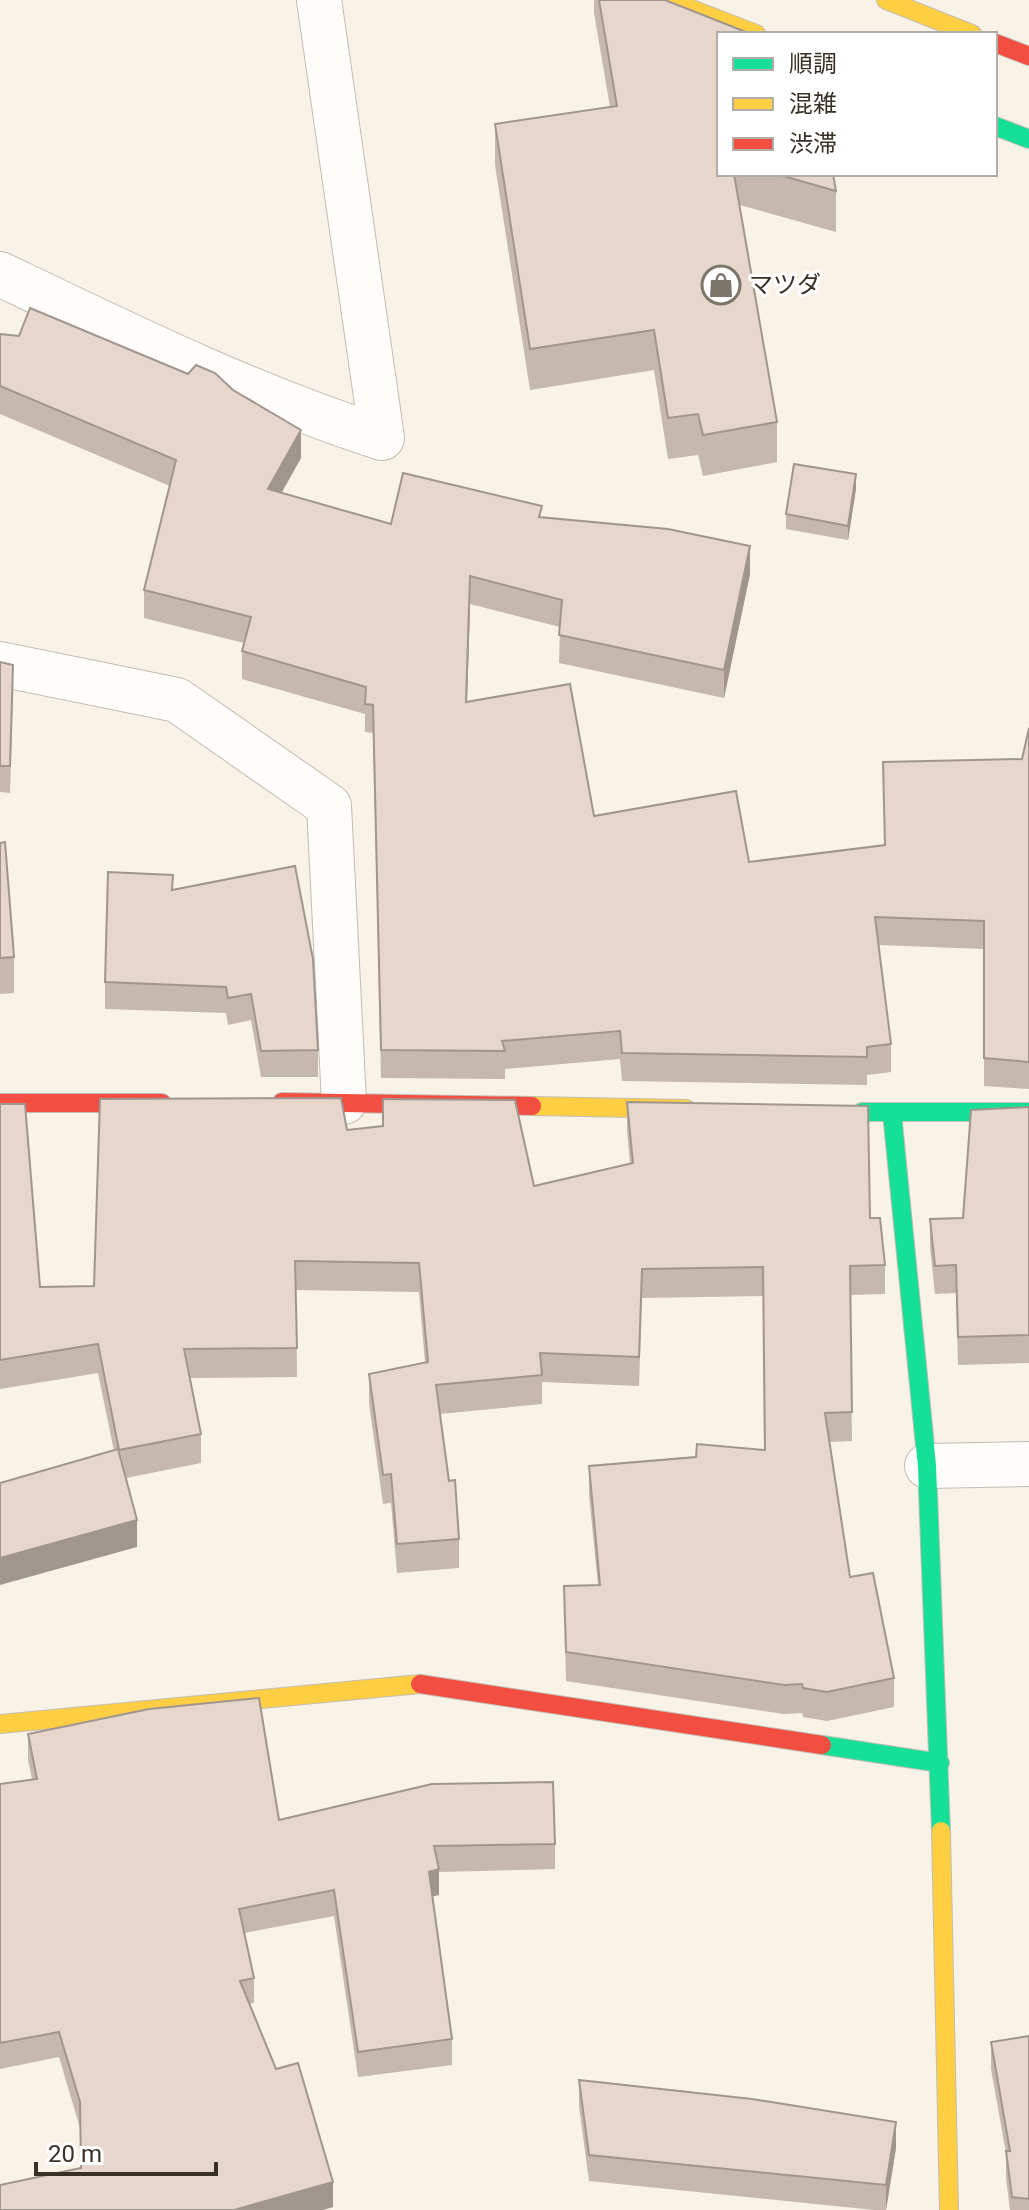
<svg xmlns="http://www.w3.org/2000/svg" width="1029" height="2210" viewBox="0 0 1029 2210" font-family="Roboto,'Noto Sans JP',sans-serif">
  <rect width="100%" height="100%" fill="#f8f2e7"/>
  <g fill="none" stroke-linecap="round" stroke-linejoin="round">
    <defs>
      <path id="street" d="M 0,274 C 125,334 249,395 382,438 L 319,0
        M 0,664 L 177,700 L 329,806 L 344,1102
        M 927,1466 L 1029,1464"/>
      <path id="fast" d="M 995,126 L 1029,139
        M 862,1112 L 1029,1112
        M 892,1113 L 927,1466 L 941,1831
        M 822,1745 L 940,1763"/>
      <path id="slow" d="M 668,0 L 756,34
        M 886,0 L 972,34
        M 532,1106 L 686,1109
        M 0,1724 L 420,1684
        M 941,1831 L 949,2210"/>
      <path id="jam" d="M 995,43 L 1029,56
        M 282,1102 L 532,1106
        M 0,1103 L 162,1103
        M 420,1684 L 822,1745"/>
    </defs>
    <use href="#street" stroke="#c3bdb3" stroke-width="46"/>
    <use href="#fast" stroke="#c3bdb3" stroke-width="20"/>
    <use href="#slow" stroke="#c3bdb3" stroke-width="20"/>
    <use href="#jam" stroke="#c3bdb3" stroke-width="20"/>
    <use href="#street" stroke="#fefdfb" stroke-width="44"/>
    <use href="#fast" stroke="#16e098" stroke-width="18"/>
    <use href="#slow" stroke="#ffcf43" stroke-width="18"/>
    <use href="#jam" stroke="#f24e42" stroke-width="18"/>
  </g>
  <path fill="#c6b8af" d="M 594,0 L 665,0 L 719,174 L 833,174 L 836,191 L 836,232 L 740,205 L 777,422 L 777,462 L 703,476 L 698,455 L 668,459 L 654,370 L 530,390 L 495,165 L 495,124 L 610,107 L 594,13 Z
    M 0,334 L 301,458 L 281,493 L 391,524 L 542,517 L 750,574 L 724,698 L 559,663 L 560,627 L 470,604 L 467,702 L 594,816 L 749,862 L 884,845 L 1022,759 L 1029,728 L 1029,1089 L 984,1086 L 984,949 L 879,945 L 891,1044 L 891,1072 L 867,1075 L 867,1085 L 622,1081 L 620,1059 L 505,1069 L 505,1079 L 381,1078 L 373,733 L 365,732 L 365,714 L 242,679 L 242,651 L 244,643 L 144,618 L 144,590 L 170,486 L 0,414 Z
    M 856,489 L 848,540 L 786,529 L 786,514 Z
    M 0,662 L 13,692 L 10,793 L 0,792 Z
    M 0,843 L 14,957 L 14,993 L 0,994 Z
    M 173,890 L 318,1050 L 318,1077 L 261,1077 L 251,1020 L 228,1025 L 226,1013 L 105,1009 L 105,982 Z
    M 383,1099 L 534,1186 L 630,1163 L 627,1131 L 627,1102 L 870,1218 L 885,1265 L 885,1294 L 850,1295 L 852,1441 L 830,1442 L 850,1577 L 894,1678 L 894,1707 L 827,1721 L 803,1717 L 802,1713 L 784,1714 L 566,1681 L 564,1586 L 598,1585 L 589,1495 L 589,1466 L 764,1450 L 763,1296 L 642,1298 L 639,1386 L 542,1382 L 542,1404 L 440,1414 L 449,1481 L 459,1539 L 459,1568 L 397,1573 L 391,1503 L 383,1504 L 369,1403 L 369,1374 L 425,1362 L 419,1292 L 296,1290 L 297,1377 L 190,1378 L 201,1434 L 201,1463 L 126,1478 L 137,1547 L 114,1451 L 98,1373 L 0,1389 L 0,1104 L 40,1287 L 94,1286 L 347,1130 L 383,1126 Z
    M 1029,1107 L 1029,1363 L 958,1365 L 956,1293 L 935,1294 L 930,1247 L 930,1219 L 963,1218 Z
    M 28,1734 L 279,1820 L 555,1844 L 555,1869 L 439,1872 L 439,1895 L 433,1896 L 452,2039 L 452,2065 L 358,2077 L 334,1916 L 244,1933 L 254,1978 L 254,2003 L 249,2004 L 333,2207 L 81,2168 L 80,2128 L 59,2057 L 0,2069 L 0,1784 L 32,1779 L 28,1760 Z
    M 1029,2036 L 1029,2210 L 1010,2210 L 1006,2178 L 1006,2153 L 991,2069 L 991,2042 Z
    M 579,2080 L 896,2148 L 886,2210 L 874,2210 L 589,2181 L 579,2106 Z"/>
  <path fill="#a1968e" d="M 301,430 L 301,458 L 268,517 L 268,489 Z
    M 856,474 L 856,489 L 848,540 L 848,526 Z
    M 750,546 L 750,574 L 724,698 L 724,670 Z
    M 470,576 L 470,604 L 466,730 L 466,702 Z
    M 137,1520 L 137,1547 L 0,1585 L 0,1558 Z
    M 439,1869 L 439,1895 L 429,1897 L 429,1872 Z
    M 896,2122 L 896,2148 L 886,2210 L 886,2185 Z
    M 333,2182 L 333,2207 L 323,2210 L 234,2210 Z"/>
  <path fill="#e6d6cb" stroke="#a1968e" stroke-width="2" d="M 599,0 L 665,0 L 751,34 L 719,34 L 719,174 L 734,174 L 777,422 L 703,435 L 698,414 L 668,418 L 654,330 L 530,349 L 495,124 L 617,106 Z
    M 776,174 L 833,174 L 836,191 Z
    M 30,308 L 188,374 L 196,365 L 215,373 L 233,390 L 301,430 L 268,489 L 391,524 L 403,473 L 542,506 L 539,517 L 668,529 L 750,546 L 724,670 L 559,635 L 562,600 L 470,576 L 466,702 L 570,684 L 594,816 L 736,791 L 749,862 L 885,845 L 883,762 L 1022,759 L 1029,728 L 1029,1062 L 984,1058 L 984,921 L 875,917 L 891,1044 L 867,1047 L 867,1057 L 622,1053 L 620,1031 L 502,1041 L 505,1051 L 381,1050 L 373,705 L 365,704 L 366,687 L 242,651 L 251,617 L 144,590 L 176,460 L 0,386 L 0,334 L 19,336 Z
    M 794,464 L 856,474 L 848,526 L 786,514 Z
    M 0,662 L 13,665 L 10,766 L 0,766 Z
    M 5,842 L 14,957 L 0,958 L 0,843 Z
    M 295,866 L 313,959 L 318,1050 L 261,1051 L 251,994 L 228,998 L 226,987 L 105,982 L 108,872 L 173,875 L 172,890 Z
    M 341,1098 L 347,1130 L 383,1126 L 383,1099 L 515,1100 L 534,1186 L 633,1163 L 627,1102 L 868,1106 L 870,1218 L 880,1218 L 885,1265 L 850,1266 L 852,1412 L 825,1413 L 850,1577 L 873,1573 L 894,1678 L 827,1692 L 803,1688 L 802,1684 L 784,1685 L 566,1652 L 564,1586 L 600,1585 L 589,1466 L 696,1457 L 697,1444 L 765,1450 L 763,1267 L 642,1269 L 639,1357 L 540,1353 L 542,1375 L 436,1385 L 449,1481 L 455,1480 L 459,1539 L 397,1544 L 391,1474 L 383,1475 L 369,1374 L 428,1362 L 419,1263 L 295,1261 L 297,1348 L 184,1349 L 201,1434 L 119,1450 L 98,1344 L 0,1360 L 0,1104 L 25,1104 L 40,1287 L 94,1286 L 100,1099 Z
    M 1029,1107 L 1029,1335 L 958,1337 L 956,1265 L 935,1266 L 930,1219 L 963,1218 L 971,1110 Z
    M 118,1449 L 137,1520 L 0,1558 L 0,1483 Z
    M 259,1698 L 279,1820 L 432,1784 L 553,1782 L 555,1844 L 434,1846 L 439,1869 L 429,1872 L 452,2039 L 358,2052 L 334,1890 L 239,1909 L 254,1978 L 240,1981 L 276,2069 L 298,2063 L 333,2182 L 234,2210 L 0,2210 L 0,2185 L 81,2168 L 80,2102 L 59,2032 L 0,2043 L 0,1784 L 37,1779 L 28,1734 L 149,1709 Z
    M 1029,2036 L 1029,2199 L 1012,2197 L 1006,2151 L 1010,2151 L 991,2042 Z
    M 579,2080 L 752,2099 L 896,2122 L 886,2185 L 589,2155 Z"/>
  <defs>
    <symbol id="shop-ring" viewBox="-11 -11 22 22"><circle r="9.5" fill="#fff" stroke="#7c756a" stroke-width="1.5"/><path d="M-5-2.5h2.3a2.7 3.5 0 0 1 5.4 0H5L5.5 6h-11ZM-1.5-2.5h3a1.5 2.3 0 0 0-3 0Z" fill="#7c756a"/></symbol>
  </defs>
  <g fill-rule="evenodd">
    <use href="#shop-ring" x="699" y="263" width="44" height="44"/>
  </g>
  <g text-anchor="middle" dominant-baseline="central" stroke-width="6" stroke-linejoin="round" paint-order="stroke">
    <g font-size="24" fill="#393126" stroke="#fff" text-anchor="start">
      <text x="749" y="285">マツダ</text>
    </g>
  </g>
  <rect x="717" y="32" width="280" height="144" fill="#ffffff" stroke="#b0ada8" stroke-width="2"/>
  <rect x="733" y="58" width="40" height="12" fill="#16e098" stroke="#b0ada8" stroke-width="2"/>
  <text x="789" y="72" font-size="24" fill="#393126">順調</text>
  <rect x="733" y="98" width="40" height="12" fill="#ffcf43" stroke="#b0ada8" stroke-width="2"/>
  <text x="789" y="112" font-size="24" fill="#393126">混雑</text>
  <rect x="733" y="138" width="40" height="12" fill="#f24e42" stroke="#b0ada8" stroke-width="2"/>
  <text x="789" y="152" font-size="24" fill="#393126">渋滞</text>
  <path d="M36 2162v12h180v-12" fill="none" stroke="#393126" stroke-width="4"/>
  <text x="48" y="2162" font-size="24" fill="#393126" stroke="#ffffff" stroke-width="6" paint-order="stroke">20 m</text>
</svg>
